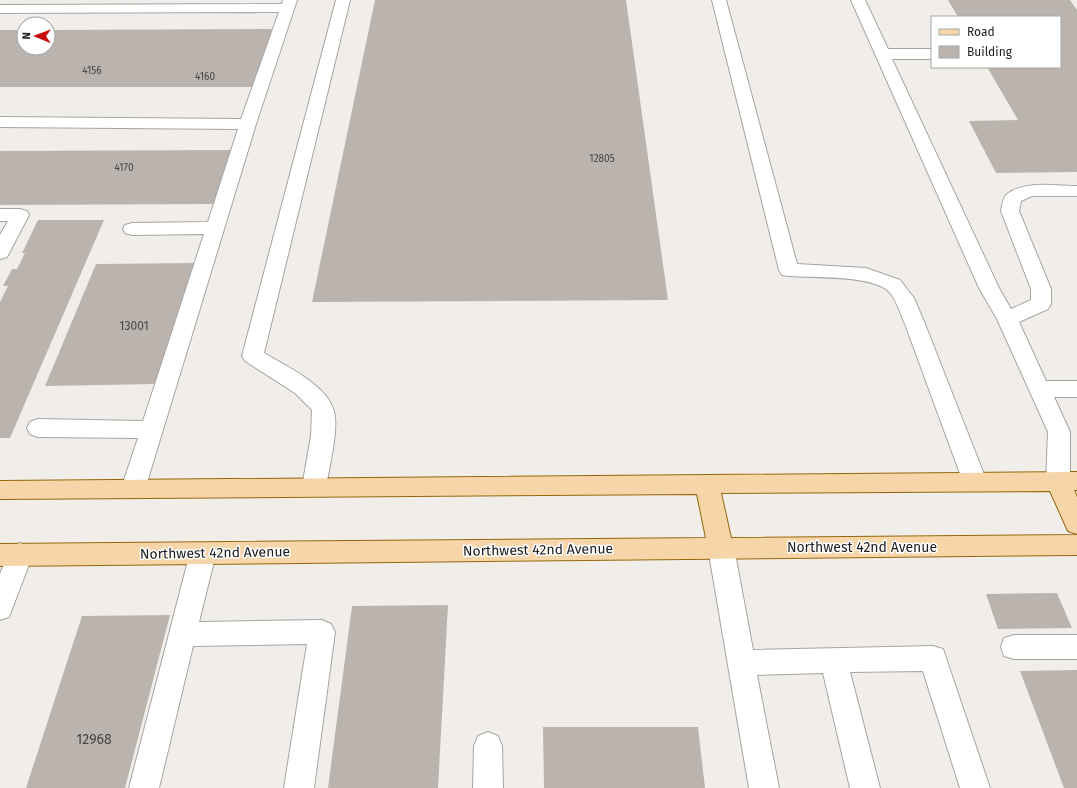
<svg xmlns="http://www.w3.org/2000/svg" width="1077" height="788" viewBox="0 0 1077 788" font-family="'Fira Sans',sans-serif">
  <rect width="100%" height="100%" fill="#f1eee9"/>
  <path fill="#bbb4ae" d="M 375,0 L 626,0 L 668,300 L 312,302 Z
    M 948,0 L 1070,0 L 1077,10 L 1077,172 L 996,173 L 969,121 L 1018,120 L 987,67 L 1060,67 L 1060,17 L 958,17 Z
    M 273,29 L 254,87 L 0,87 L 0,30 L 24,30 L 24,48 L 48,48 L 48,30 Z
    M 233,150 L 215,204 L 0,205 L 0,151 Z
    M 38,220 L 104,220 L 10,438 L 0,438 L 0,302 L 8,286 L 3,286 L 12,269 L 17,269 L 25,253 L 22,253 Z
    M 195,263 L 156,384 L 45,386 L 96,264 Z
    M 1057,593 L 1072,628 L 998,629 L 986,594 Z
    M 448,605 L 438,788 L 328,788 L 352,606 Z
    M 170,615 L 125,788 L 26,788 L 82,616 Z
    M 1077,670 L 1077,788 L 1064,788 L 1020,671 Z
    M 543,727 L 698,727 L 705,788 L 544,788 Z"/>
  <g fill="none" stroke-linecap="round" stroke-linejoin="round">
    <defs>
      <path id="minor" d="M 283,0 L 297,0 L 256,124 L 145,489 L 141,496 L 133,498 L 125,496 L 121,489 L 138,438 L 38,437 L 30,434 L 27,428 L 30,422 L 38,419 L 143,421 L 204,234 L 132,235 L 125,233 L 123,229 L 125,225 L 132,223 L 208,222 L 238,129 L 0,127 L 0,117 L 241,119 L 279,12 L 0,13 L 0,5 L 282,4 Z
        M 336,0 L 350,0 L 264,353 C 286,366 327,385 334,411 C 339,428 329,468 326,487 L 322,494 L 314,496 L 306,494 L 302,487 L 311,436 L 312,410 L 295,393 L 245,361 L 242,356 Z
        M 712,0 L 726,0 L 797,264 L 866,268 L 900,280 L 914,298 L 925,324 L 987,482 L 983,489 L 975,491 L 967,489 L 963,482 L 905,324 C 900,313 896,297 886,289 C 864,275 815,278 789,276 L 782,275 L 779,270 Z
        M 851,0 L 865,0 L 888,49 L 932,49 L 932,59 L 892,59 L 999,288 L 1011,309 L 1031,300 L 1031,289 L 1001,211 C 1002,206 1003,197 1007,194 C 1026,180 1056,186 1077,186 L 1077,196 L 1032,196 L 1021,201 L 1019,211 L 1051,289 L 1051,304 L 1048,309 L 1019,322 L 1046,381 L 1077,381 L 1077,397 L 1054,397 L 1070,432 L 1070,482 L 1066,489 L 1058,491 L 1050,489 L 1046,482 L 1048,432 L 997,319 L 979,288 Z
        M 0,209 L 20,209 L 27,211 L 29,215 L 7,257 L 0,259 L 0,235 L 8,221 L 0,221 Z
        M 721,538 L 730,541 L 734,548 L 753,650 L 933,646 L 943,649 L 990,788 L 960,788 L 923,671 L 850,672 L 880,788 L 850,788 L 823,673 L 757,675 L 779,788 L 749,788 L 708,548 L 712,541 Z
        M 20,543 L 29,547 L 33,554 L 9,617 L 0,620 L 0,574 L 11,547 Z
        M 203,543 L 212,546 L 216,553 L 199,622 L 322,620 L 331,624 L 335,632 L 314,788 L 284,788 L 307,644 L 193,646 L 159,788 L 129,788 L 190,553 L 194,546 Z
        M 1014,635 L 1077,635 L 1077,659 L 1014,659 L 1004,656 L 1001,647 L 1004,638 Z
        M 488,732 L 498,736 L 502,746 L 503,788 L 473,788 L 474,746 L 478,736 Z"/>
      <path id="major" d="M 1077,472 L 1077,490 L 1074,490 L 1077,497 L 1077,534 L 1068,531 L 1050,491 L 721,493 L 731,538 L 1077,535 L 1077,555 L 0,566 L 0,544 L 706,538 L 697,494 L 0,499 L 0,481 Z"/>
    </defs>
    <use href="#minor" stroke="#a5a5a5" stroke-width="2"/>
    <use href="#major" stroke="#95670a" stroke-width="2"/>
    <use href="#minor" fill="#fff" fill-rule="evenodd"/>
    <use href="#major" fill="#f6d5a8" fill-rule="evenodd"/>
  </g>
  <g text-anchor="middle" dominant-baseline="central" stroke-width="3" stroke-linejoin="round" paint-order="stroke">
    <g font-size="10" fill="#484644">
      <text x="92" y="71">4156</text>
      <text x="205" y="77">4160</text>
      <text x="602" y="159">12805</text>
      <text x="124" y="168">4170</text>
    </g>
    <g font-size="12" fill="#484644">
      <text x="134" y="326">13001</text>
    </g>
    <g font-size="14" fill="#212121" stroke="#fff">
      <text x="862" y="547">Northwest 42nd Avenue</text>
      <text transform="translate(538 550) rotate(-1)">Northwest 42nd Avenue</text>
      <text transform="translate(215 553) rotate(-1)">Northwest 42nd Avenue</text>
    </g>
    <g font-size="14" fill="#484644">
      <text x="94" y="739">12968</text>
    </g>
  </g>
  <rect x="931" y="16" width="130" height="52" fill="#ffffff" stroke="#a6a6a6"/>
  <rect x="939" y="29" width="20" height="6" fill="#f6d5a8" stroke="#a6a6a6"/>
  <text x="967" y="36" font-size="12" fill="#212121">Road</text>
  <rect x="939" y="46" width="20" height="12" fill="#bbb4ae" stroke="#a6a6a6"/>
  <text x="967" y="56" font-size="12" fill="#212121">Building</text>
  <g transform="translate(36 36) rotate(271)"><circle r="19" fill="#ffffff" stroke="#a6a6a6"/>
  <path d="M0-3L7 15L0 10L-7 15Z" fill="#c60e0d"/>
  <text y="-6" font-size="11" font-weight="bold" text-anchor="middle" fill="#212121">N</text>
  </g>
</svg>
